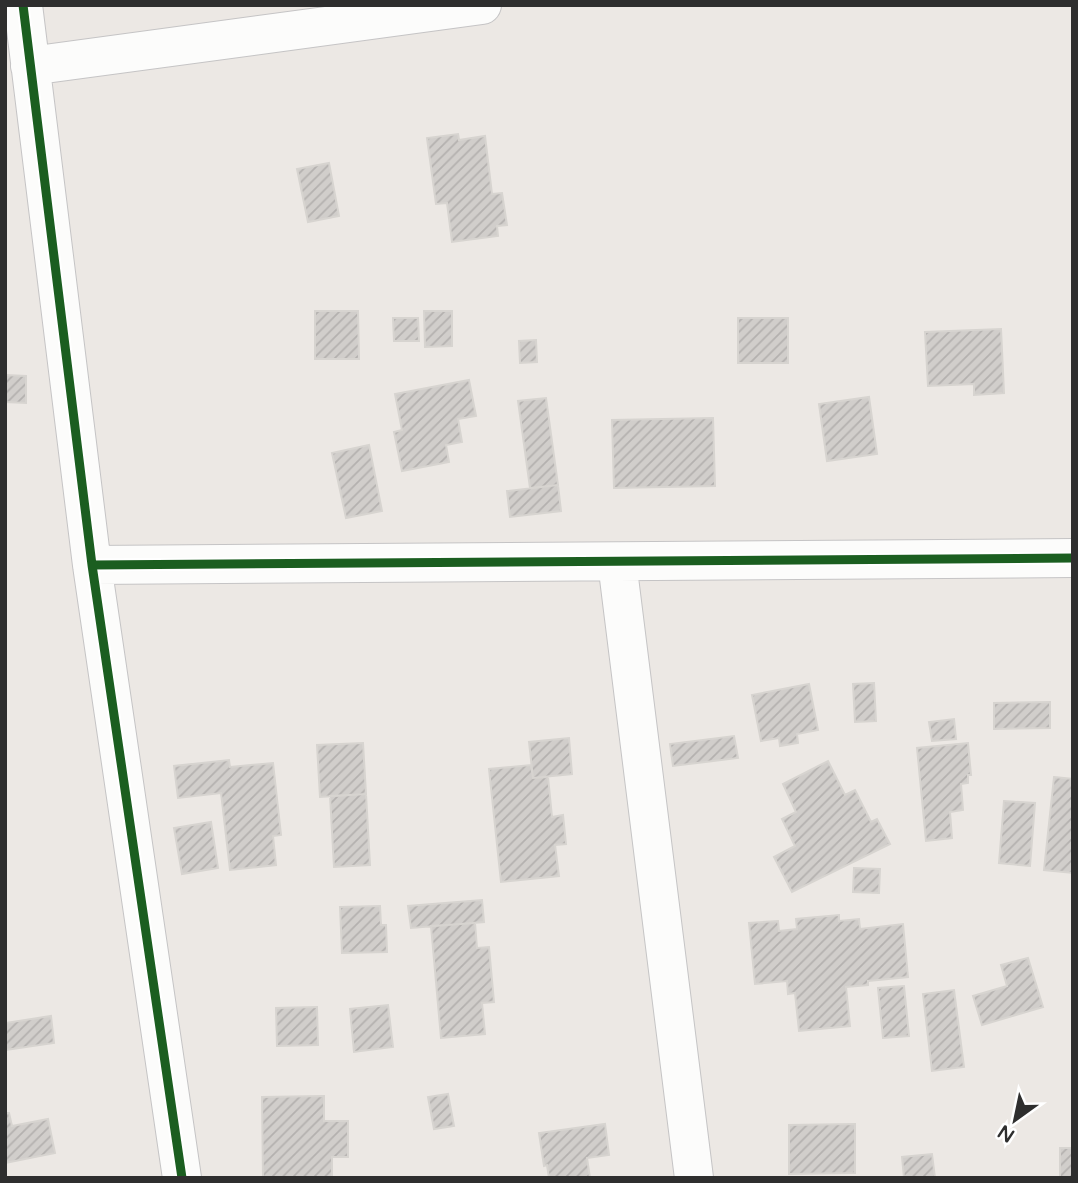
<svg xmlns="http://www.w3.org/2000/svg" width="1078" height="1183" viewBox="0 0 1078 1183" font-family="'Varela Round',sans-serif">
  <defs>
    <pattern id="building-hatch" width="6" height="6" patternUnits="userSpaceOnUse" patternTransform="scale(1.75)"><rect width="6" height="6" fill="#d1cecb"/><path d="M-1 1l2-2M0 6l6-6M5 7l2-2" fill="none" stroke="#b4b1af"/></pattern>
  </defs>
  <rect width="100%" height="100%" fill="#ece8e4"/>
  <path fill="url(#building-hatch)" stroke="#d7d4d0" stroke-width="2" d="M 458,134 L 459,140 L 485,136 L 492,194 L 502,193 L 507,225 L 497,226 L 498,236 L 452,242 L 447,203 L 436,204 L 427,138 Z
    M 329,163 L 339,216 L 308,222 L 297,169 Z
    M 315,311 L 358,311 L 359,359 L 315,359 Z
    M 424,311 L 452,311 L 452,346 L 425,347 Z
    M 393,318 L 418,318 L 419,341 L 394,341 Z
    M 738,318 L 788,318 L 788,363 L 738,363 Z
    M 1001,329 L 1004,393 L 974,395 L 974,384 L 928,386 L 925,332 Z
    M 536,340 L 537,362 L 520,363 L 519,341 Z
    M 5,375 L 26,376 L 26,403 L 5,402 Z
    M 469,380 L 476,416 L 458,419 L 462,442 L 446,445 L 449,462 L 402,471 L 394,432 L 402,430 L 395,394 Z
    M 869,397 L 877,454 L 827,461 L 819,404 Z
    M 546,398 L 558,485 L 530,488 L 518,401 Z
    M 713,418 L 715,486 L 614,488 L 612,420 Z
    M 369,445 L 382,511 L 346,518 L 332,453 Z
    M 558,485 L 561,511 L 510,517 L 507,491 Z
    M 874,683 L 876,721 L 855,722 L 853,684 Z
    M 809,684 L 818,730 L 797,734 L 798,743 L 780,746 L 779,738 L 761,741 L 752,695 Z
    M 1050,702 L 1050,728 L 994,729 L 994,703 Z
    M 954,719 L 956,739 L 932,741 L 929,722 Z
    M 734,736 L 738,758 L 673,766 L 670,744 Z
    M 569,738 L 572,774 L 533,778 L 529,742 Z
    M 363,743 L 366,794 L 320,797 L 317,745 Z
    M 968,743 L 971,775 L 968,775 L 968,783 L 961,784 L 963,810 L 950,812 L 952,838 L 926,841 L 917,748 Z
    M 229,760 L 230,767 L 273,763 L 281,835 L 273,836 L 276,865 L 230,870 L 221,793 L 178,798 L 174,766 Z
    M 828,761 L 845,795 L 855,790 L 871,822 L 877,819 L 890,844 L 792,892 L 774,857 L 795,846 L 782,819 L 796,812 L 783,784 Z
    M 531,765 L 533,778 L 548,777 L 552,817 L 563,815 L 566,844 L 555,845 L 559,876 L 501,882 L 489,769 Z
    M 1054,777 L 1073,779 L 1073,873 L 1044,870 Z
    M 366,794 L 370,865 L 334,867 L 330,796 Z
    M 1004,801 L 1035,803 L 1030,866 L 999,863 Z
    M 211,822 L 218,868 L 182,874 L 174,828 Z
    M 854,868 L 880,869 L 879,893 L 853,892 Z
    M 482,900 L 484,922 L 411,928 L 408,906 Z
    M 380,906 L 381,925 L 386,925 L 387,952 L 342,953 L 340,907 Z
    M 839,915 L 839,921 L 859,919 L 860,929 L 903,924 L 908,977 L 868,981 L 868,985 L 846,987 L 850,1026 L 799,1031 L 795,993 L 788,994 L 787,981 L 755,984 L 749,923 L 778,921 L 779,931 L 797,929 L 796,919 Z
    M 475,923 L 477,948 L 489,947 L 494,1002 L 482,1003 L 485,1034 L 441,1038 L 431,926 Z
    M 1028,958 L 1043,1007 L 982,1025 L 973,996 L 1007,986 L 1001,965 Z
    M 904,986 L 909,1036 L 883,1038 L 878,988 Z
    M 954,990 L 964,1067 L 932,1071 L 923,994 Z
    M 388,1005 L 393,1047 L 354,1052 L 350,1009 Z
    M 317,1007 L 318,1045 L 277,1046 L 276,1008 Z
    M 51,1016 L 54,1043 L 5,1050 L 5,1023 Z
    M 448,1094 L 454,1126 L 434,1129 L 428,1097 Z
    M 324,1096 L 324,1121 L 348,1121 L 348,1157 L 332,1157 L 332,1177 L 263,1178 L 262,1097 Z
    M 5,1113 L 9,1113 L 12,1126 L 48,1119 L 55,1153 L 5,1163 Z
    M 605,1124 L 609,1155 L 587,1158 L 590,1178 L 549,1178 L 547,1165 L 544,1166 L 539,1133 Z
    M 855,1124 L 855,1173 L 789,1174 L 789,1125 Z
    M 1060,1148 L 1073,1148 L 1073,1178 L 1060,1178 Z
    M 932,1154 L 935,1178 L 904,1178 L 902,1157 Z"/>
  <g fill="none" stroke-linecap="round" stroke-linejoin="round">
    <defs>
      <path id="minor" d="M 23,5 L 92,565 L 182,1178
        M 30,66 L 482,5
        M 617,562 L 694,1178
        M 92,565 L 1073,558"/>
    </defs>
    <use href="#minor" stroke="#c5c4c5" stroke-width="40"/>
    <use href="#minor" stroke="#fcfcfb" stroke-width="38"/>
    <defs>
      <path id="cycleway" d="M 23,5 L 92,565 L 182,1178
        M 92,565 L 1073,558"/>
    </defs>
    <use href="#cycleway" stroke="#fff" stroke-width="13"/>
    <use href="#cycleway" stroke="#1b5e20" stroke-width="9"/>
  </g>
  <rect width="1078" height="1183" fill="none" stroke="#2e2e2e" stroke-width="14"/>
  <g transform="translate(1015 1120) rotate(213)" stroke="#ffffff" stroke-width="5" paint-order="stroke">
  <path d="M0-5L12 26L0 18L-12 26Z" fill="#2e2e2e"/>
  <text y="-10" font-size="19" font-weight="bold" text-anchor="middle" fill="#2e2e2e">N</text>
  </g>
</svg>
